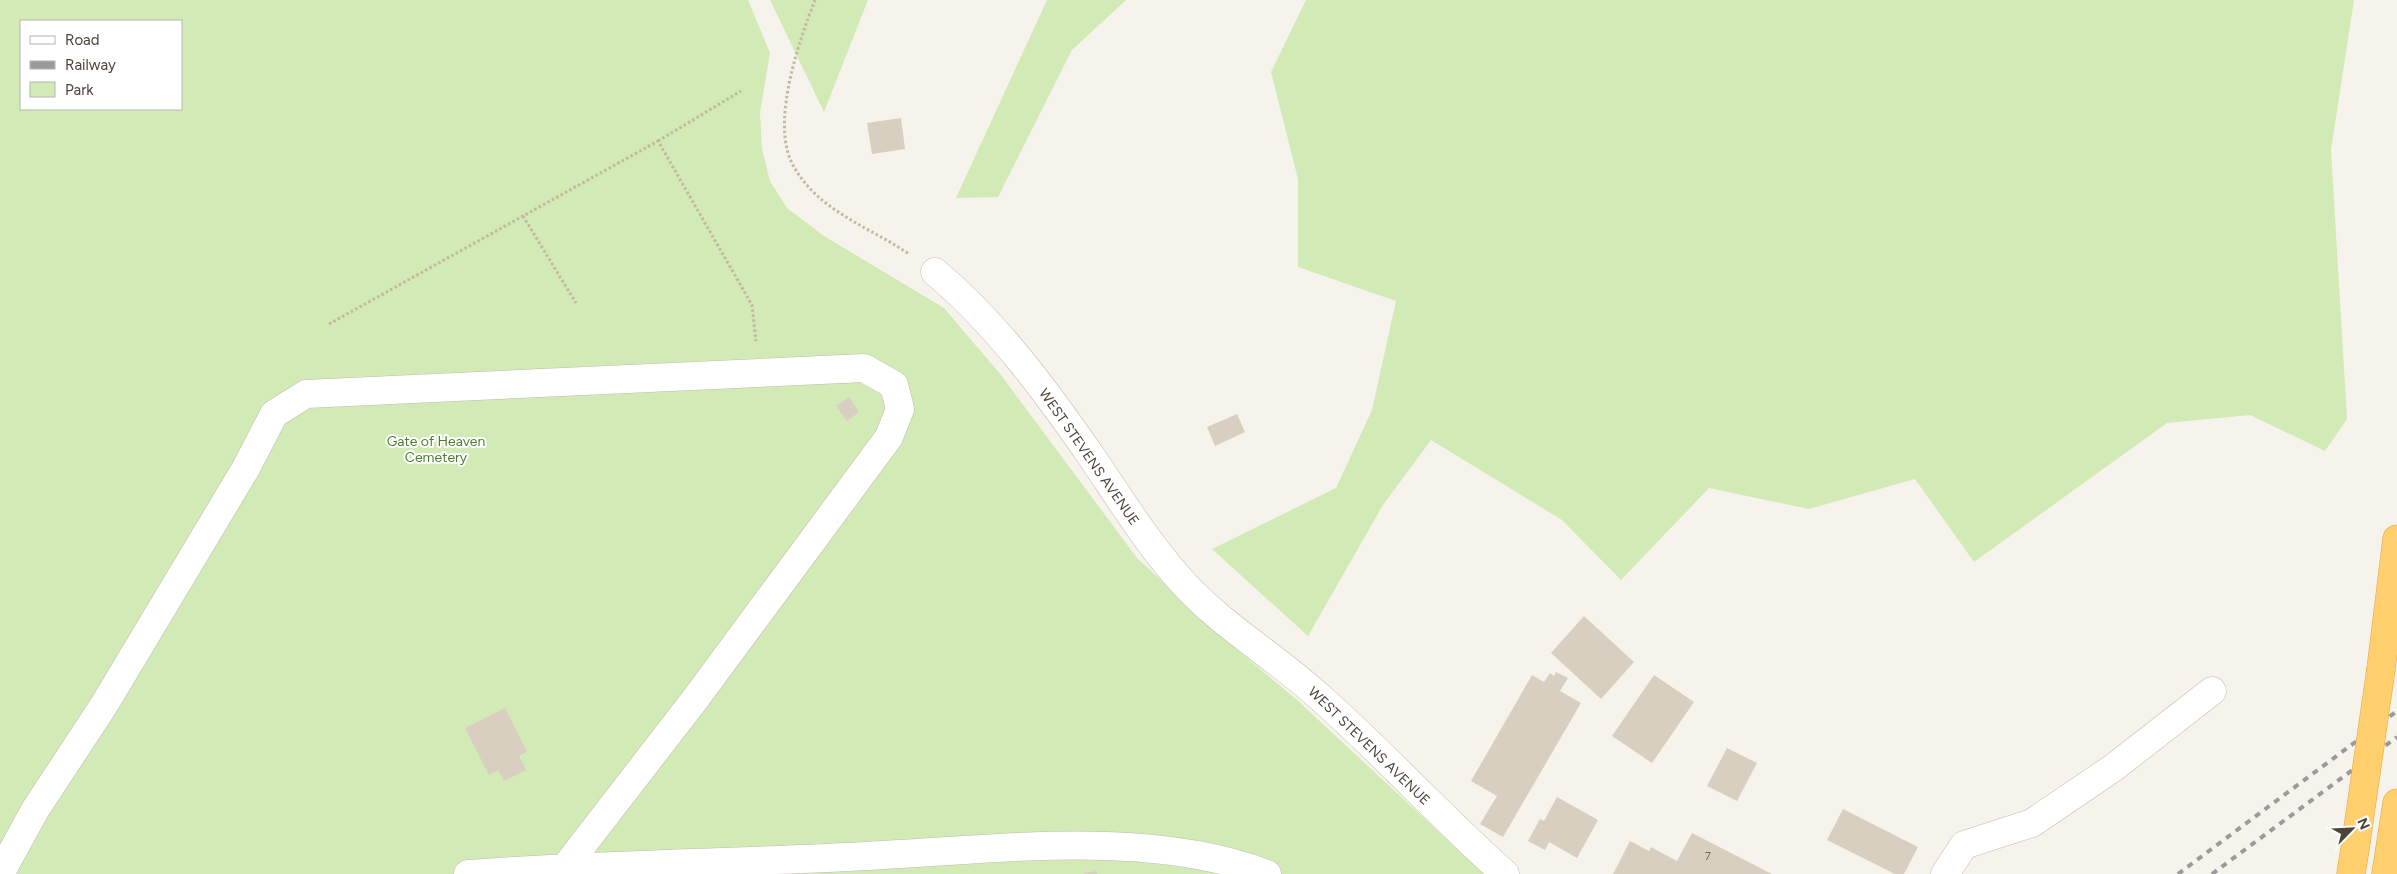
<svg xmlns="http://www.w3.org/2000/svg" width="2397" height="874" viewBox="0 0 2397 874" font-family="Figtree,sans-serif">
  <rect width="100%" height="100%" fill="#f6f3ec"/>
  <path fill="#d2eab5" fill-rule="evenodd" d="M 0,0 L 748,0 L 770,53 L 760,112 L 762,149 L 770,181 L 787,208 L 824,236 L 944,308 L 1001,375 L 1137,558 L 1228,642 L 1296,699 L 1484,874 L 0,874 ZM 21,21 L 181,21 L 181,109 L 21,109 Z
    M 770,0 L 868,0 L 824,112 Z
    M 1047,0 L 1126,0 L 1072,50 L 998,197 L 956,198 Z
    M 1306,0 L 2354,0 L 2331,150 L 2347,419 L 2325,451 L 2250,415 L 2167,423 L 1974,562 L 1915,479 L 1809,509 L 1709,488 L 1621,580 L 1562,520 L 1431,440 L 1383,505 L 1308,636 L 1212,549 L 1336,488 L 1372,410 L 1396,301 L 1298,267 L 1298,179 L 1271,72 Z"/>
  <path fill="#d8cfc1" d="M 901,118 L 905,149 L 872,154 L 867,123 Z
    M 849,397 L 859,412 L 847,421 L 836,406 Z
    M 1237,414 L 1245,432 L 1215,446 L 1207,427 Z
    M 1584,616 L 1634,662 L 1601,699 L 1551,653 Z
    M 1556,672 L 1568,678 L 1560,691 L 1581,703 L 1503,837 L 1480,824 L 1497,796 L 1471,781 L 1532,675 L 1544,682 L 1550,673 L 1554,676 Z
    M 1654,675 L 1694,702 L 1652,763 L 1612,736 Z
    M 505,708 L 527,752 L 519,756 L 526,770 L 504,781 L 498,770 L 489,775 L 465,728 Z
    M 1727,748 L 1757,763 L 1737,801 L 1707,786 Z
    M 1557,797 L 1598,820 L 1577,858 L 1549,842 L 1545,850 L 1528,841 L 1540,819 L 1544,821 Z
    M 1843,809 L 1918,847 L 1904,874 L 1895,874 L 1827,840 Z
    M 1692,833 L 1772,874 L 1613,874 L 1630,841 L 1649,851 L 1651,847 L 1677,861 Z
    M 1097,871 L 1097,874 L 1084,874 L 1084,873 Z"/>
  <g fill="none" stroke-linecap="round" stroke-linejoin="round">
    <defs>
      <path id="minor" d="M 935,272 C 996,323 1046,391 1091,456 C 1119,497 1144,538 1177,576 C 1219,625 1276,656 1323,700 C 1386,756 1442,818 1505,874
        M 0,874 L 35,810 L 104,705 L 246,468 L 274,414 L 306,394 L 864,368 L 894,385 L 900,409 L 889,437 L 696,698 L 560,874
        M 468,874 C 601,864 734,863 867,856 C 992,850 1149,828 1267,874
        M 1945,874 L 1964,845 L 2032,823 L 2113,768 L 2212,691"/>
      <path id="highway" d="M 2381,669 L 2397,539
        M 2351,874 L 2356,842
        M 2386,874 L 2397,803"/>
    </defs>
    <use href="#minor" stroke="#c2bbae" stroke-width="29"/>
    <use href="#highway" stroke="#e0a43c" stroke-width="29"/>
    <path stroke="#c4b79f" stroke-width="3" stroke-dasharray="2.5 2.5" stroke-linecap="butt" d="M 815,0 C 799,41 773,116 790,159 C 797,175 809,189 822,200 C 849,222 881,235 909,254
      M 658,141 L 741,91
      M 523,216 L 576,303
      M 329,324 L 658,141 L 752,305 L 756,341"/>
    <use href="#minor" stroke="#fff" stroke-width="28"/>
    <use href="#highway" stroke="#ffcf6e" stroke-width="28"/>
    <path stroke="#9a9a9a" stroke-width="4" stroke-dasharray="6 6" stroke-linecap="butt" d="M 2178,874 L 2397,711
      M 2212,874 L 2397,737"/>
    <defs>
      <path id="highway-bridge" d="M 2356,842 L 2381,669"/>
    </defs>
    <use href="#highway-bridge" stroke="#e0a43c" stroke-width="29" stroke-linecap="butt"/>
    <use href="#highway-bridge" stroke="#ffcf6e" stroke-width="28"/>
  </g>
  <g text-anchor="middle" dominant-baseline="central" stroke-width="4" stroke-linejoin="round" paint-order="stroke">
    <g font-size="11" fill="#6e675b">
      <text x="1708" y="856">7</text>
    </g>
    <g font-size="14" fill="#4a7f2a" stroke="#fff">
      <text x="436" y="441">Gate of Heaven<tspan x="436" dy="16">Cemetery</tspan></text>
    </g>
    <g font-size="14" fill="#4b4439" stroke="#fff">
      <text transform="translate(1089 457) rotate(55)">WEST STEVENS AVENUE</text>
      <text transform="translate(1369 746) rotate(44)">WEST STEVENS AVENUE</text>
    </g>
  </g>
  <rect x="20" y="20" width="162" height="90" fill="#ffffff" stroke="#b7b4b0"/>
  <rect x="30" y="36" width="25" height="8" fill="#ffffff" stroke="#b7b4b0"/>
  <text x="65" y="45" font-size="15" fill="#4b4439">Road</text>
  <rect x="30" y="61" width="25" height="8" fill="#9a9a9a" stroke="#b7b4b0"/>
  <text x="65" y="70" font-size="15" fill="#4b4439">Railway</text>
  <rect x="30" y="82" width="25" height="15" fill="#d2eab5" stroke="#b7b4b0"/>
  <text x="65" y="95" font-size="15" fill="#4b4439">Park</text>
  <g transform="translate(2352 829) rotate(66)" stroke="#ffffff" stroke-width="4" paint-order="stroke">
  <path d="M0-4L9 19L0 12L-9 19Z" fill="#4b4439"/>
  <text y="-8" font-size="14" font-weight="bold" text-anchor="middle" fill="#4b4439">N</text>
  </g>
</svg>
